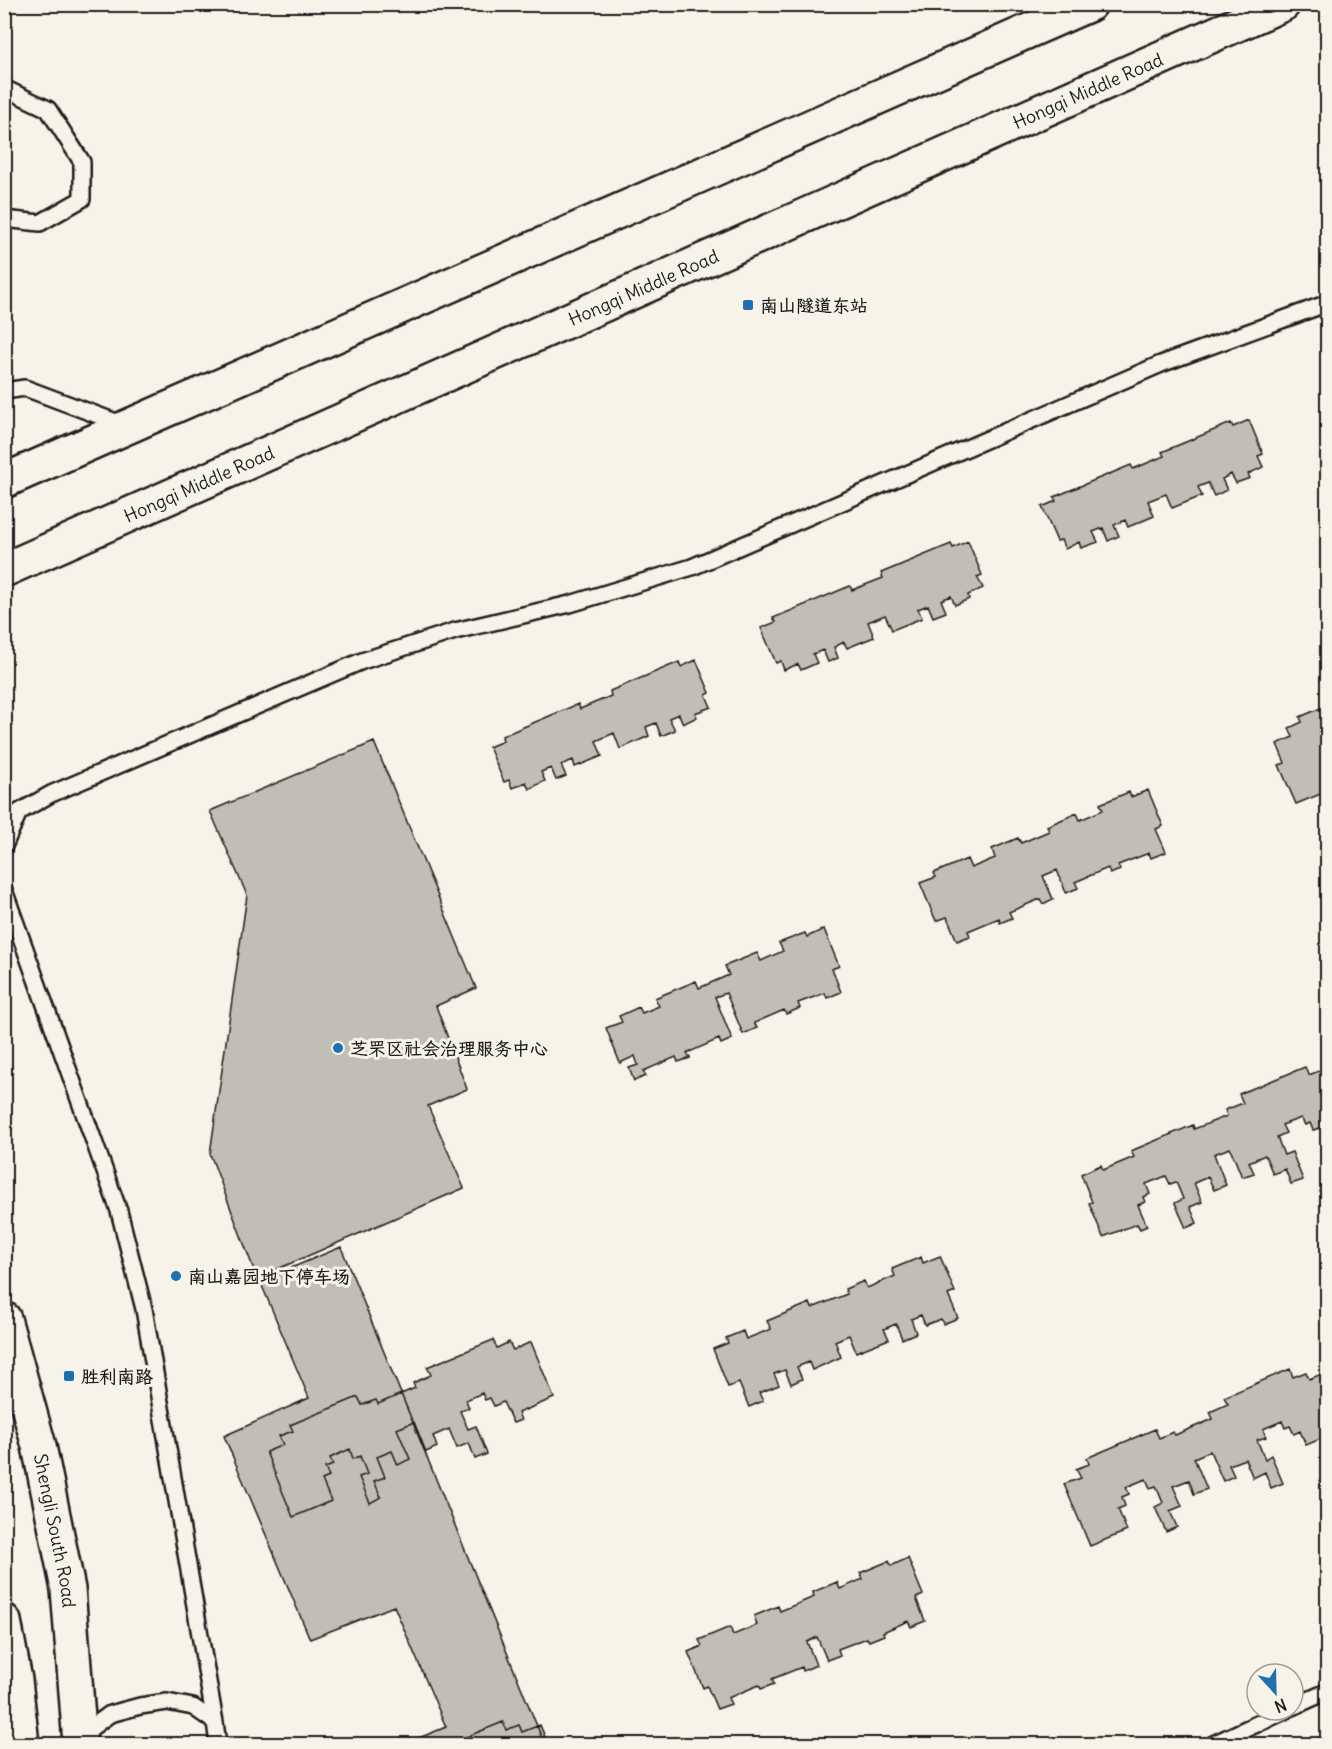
<svg xmlns="http://www.w3.org/2000/svg" width="1332" height="1749" viewBox="0 0 1332 1749" font-family="Delius,'LXGW WenKai TC',sans-serif">
  <rect width="100%" height="100%" fill="#f7f3e8"/>
  <filter id="ink" filterUnits="userSpaceOnUse"><feTurbulence type="fractalNoise" baseFrequency=".0167" numOctaves="2"/><feDisplacementMap in="SourceGraphic" scale="12" xChannelSelector="R" yChannelSelector="G"/><feConvolveMatrix kernelMatrix="1 2 1 2 8 2 1 2 1" color-interpolation-filters="sRGB"/></filter>
  <g filter="url(#ink)">
    <path fill="#c0beb5" stroke="#1c1c1c" stroke-width="1.5" d="M 1249,420 L 1263,454 L 1258,456 L 1263,467 L 1248,474 L 1250,478 L 1236,483 L 1231,474 L 1222,479 L 1227,490 L 1214,496 L 1208,483 L 1198,487 L 1202,496 L 1172,508 L 1166,494 L 1148,501 L 1154,516 L 1128,527 L 1125,520 L 1114,525 L 1119,536 L 1108,541 L 1103,528 L 1093,532 L 1098,542 L 1081,548 L 1079,542 L 1065,549 L 1061,540 L 1057,541 L 1042,507 L 1056,501 L 1054,497 L 1131,465 L 1133,469 L 1164,456 L 1162,452 L 1231,423 L 1233,427 Z
      M 968,541 L 982,575 L 977,577 L 983,588 L 968,595 L 969,599 L 955,605 L 951,596 L 941,600 L 946,612 L 933,617 L 928,605 L 918,609 L 922,618 L 892,630 L 885,615 L 868,622 L 874,637 L 847,648 L 844,642 L 834,647 L 838,658 L 828,662 L 823,650 L 813,654 L 817,663 L 801,670 L 798,664 L 784,670 L 781,661 L 776,663 L 761,628 L 776,622 L 773,618 L 850,586 L 852,590 L 883,578 L 881,573 L 951,544 L 953,548 Z
      M 696,660 L 710,693 L 706,695 L 711,707 L 695,713 L 697,717 L 683,724 L 679,714 L 669,718 L 675,730 L 661,736 L 656,723 L 646,727 L 649,736 L 620,749 L 614,733 L 596,741 L 602,756 L 575,767 L 573,760 L 561,765 L 566,776 L 556,780 L 551,768 L 541,772 L 545,781 L 529,789 L 526,782 L 512,788 L 509,780 L 504,782 L 489,747 L 503,741 L 502,736 L 578,704 L 580,709 L 611,696 L 610,691 L 679,662 L 681,667 Z
      M 1328,705 L 1328,791 L 1296,804 L 1279,765 L 1285,763 L 1277,744 L 1293,737 L 1289,728 L 1302,722 L 1300,717 Z
      M 374,742 L 476,988 L 436,1006 L 467,1089 L 428,1106 L 464,1188 L 257,1278 L 210,1154 L 247,895 L 210,811 Z
      M 1148,790 L 1163,826 L 1156,829 L 1166,852 L 1151,858 L 1149,853 L 1118,865 L 1120,870 L 1110,874 L 1108,868 L 1075,882 L 1078,888 L 1066,893 L 1057,870 L 1043,876 L 1053,899 L 1043,904 L 1040,899 L 1009,912 L 1012,918 L 1000,923 L 999,918 L 968,931 L 970,936 L 957,941 L 947,917 L 936,921 L 920,883 L 936,877 L 934,873 L 967,859 L 971,868 L 995,858 L 992,849 L 1018,838 L 1021,843 L 1049,831 L 1047,826 L 1077,813 L 1080,820 L 1103,810 L 1100,804 L 1129,792 L 1131,797 Z
      M 824,929 L 839,966 L 832,969 L 841,992 L 827,998 L 825,993 L 798,1003 L 800,1008 L 786,1014 L 784,1010 L 754,1023 L 757,1028 L 743,1034 L 726,993 L 715,997 L 732,1039 L 721,1044 L 719,1039 L 687,1053 L 690,1058 L 678,1062 L 676,1057 L 643,1071 L 646,1076 L 634,1081 L 629,1068 L 638,1065 L 635,1056 L 620,1063 L 606,1028 L 622,1022 L 619,1016 L 639,1007 L 642,1013 L 659,1006 L 655,998 L 696,981 L 699,988 L 729,975 L 725,966 L 757,953 L 761,961 L 783,951 L 779,943 L 805,933 L 807,937 Z
      M 1305,1067 L 1309,1075 L 1321,1070 L 1324,1077 L 1328,1076 L 1328,1141 L 1326,1142 L 1320,1128 L 1313,1130 L 1310,1123 L 1305,1125 L 1301,1118 L 1282,1125 L 1286,1133 L 1277,1137 L 1284,1155 L 1292,1152 L 1303,1180 L 1291,1184 L 1285,1169 L 1273,1174 L 1265,1155 L 1249,1162 L 1254,1173 L 1242,1177 L 1230,1148 L 1214,1154 L 1226,1185 L 1214,1190 L 1208,1177 L 1194,1183 L 1202,1202 L 1190,1207 L 1197,1223 L 1186,1228 L 1175,1203 L 1183,1199 L 1176,1182 L 1170,1184 L 1166,1176 L 1146,1184 L 1150,1194 L 1143,1197 L 1145,1202 L 1138,1205 L 1147,1226 L 1140,1229 L 1137,1224 L 1103,1237 L 1089,1203 L 1092,1202 L 1081,1174 L 1101,1165 L 1103,1170 L 1134,1157 L 1131,1151 L 1193,1125 L 1194,1129 L 1227,1116 L 1225,1110 L 1243,1103 L 1239,1094 Z
      M 341,1247 L 544,1743 L 541,1744 L 404,1744 L 446,1727 L 394,1606 L 310,1639 L 224,1436 L 309,1398 L 260,1281 Z
      M 940,1256 L 955,1292 L 948,1295 L 958,1318 L 943,1324 L 941,1319 L 925,1325 L 921,1315 L 911,1319 L 916,1333 L 902,1339 L 896,1324 L 884,1329 L 889,1339 L 856,1352 L 849,1335 L 835,1341 L 841,1357 L 812,1370 L 809,1362 L 797,1367 L 802,1379 L 791,1384 L 785,1370 L 774,1374 L 779,1385 L 759,1393 L 763,1401 L 749,1407 L 739,1383 L 728,1387 L 713,1349 L 728,1343 L 726,1338 L 743,1331 L 746,1339 L 771,1329 L 767,1321 L 810,1303 L 812,1308 L 847,1294 L 845,1289 L 864,1281 L 867,1288 L 895,1276 L 892,1269 L 921,1257 L 923,1263 Z
      M 493,1340 L 497,1348 L 509,1342 L 513,1350 L 531,1342 L 554,1398 L 518,1413 L 521,1420 L 513,1423 L 503,1402 L 494,1406 L 490,1398 L 485,1400 L 482,1393 L 466,1400 L 469,1408 L 460,1411 L 468,1429 L 476,1426 L 487,1454 L 475,1459 L 469,1443 L 457,1448 L 449,1429 L 433,1436 L 437,1447 L 426,1452 L 414,1422 L 397,1429 L 410,1459 L 398,1465 L 392,1451 L 377,1457 L 385,1477 L 374,1481 L 381,1497 L 370,1503 L 359,1477 L 367,1474 L 360,1456 L 353,1459 L 350,1449 L 330,1458 L 333,1465 L 325,1468 L 329,1477 L 322,1480 L 331,1501 L 293,1517 L 266,1452 L 283,1445 L 279,1436 L 293,1431 L 290,1425 L 358,1397 L 362,1405 L 376,1400 L 378,1404 L 415,1388 L 413,1383 L 431,1375 L 427,1367 Z
      M 1290,1369 L 1293,1377 L 1306,1372 L 1309,1379 L 1327,1372 L 1328,1436 L 1306,1445 L 1300,1431 L 1294,1434 L 1290,1426 L 1285,1428 L 1282,1421 L 1263,1429 L 1266,1437 L 1257,1440 L 1265,1459 L 1271,1455 L 1283,1483 L 1271,1488 L 1265,1472 L 1253,1478 L 1245,1459 L 1229,1465 L 1234,1476 L 1223,1481 L 1210,1451 L 1194,1458 L 1207,1489 L 1194,1494 L 1189,1480 L 1173,1486 L 1182,1506 L 1170,1511 L 1177,1527 L 1166,1532 L 1155,1507 L 1163,1503 L 1156,1486 L 1150,1488 L 1146,1479 L 1126,1487 L 1129,1494 L 1122,1497 L 1125,1506 L 1118,1509 L 1127,1531 L 1090,1546 L 1064,1484 L 1081,1478 L 1076,1469 L 1089,1464 L 1087,1458 L 1155,1429 L 1159,1438 L 1173,1432 L 1175,1435 L 1213,1419 L 1210,1412 L 1228,1404 L 1224,1397 Z
      M 908,1558 L 923,1595 L 916,1598 L 925,1621 L 911,1627 L 908,1621 L 883,1632 L 884,1635 L 869,1641 L 867,1638 L 838,1649 L 840,1655 L 827,1660 L 817,1637 L 807,1642 L 816,1665 L 803,1671 L 802,1667 L 772,1679 L 774,1684 L 761,1689 L 759,1685 L 728,1698 L 731,1704 L 717,1709 L 707,1686 L 703,1688 L 688,1652 L 702,1646 L 699,1640 L 730,1627 L 733,1635 L 757,1625 L 754,1616 L 778,1606 L 780,1611 L 814,1597 L 813,1592 L 837,1582 L 840,1589 L 863,1579 L 860,1573 L 889,1561 L 891,1566 Z
      M 503,1722 L 506,1730 L 519,1725 L 522,1732 L 540,1725 L 548,1744 L 449,1744 Z"/>
    <g fill="none" stroke-linecap="round" stroke-linejoin="round">
      <defs>
        <path id="service" d="M 4,88 L 48,109 L 82,162 L 82,199 L 40,223 L 4,219
          M 4,391 L 25,388 L 124,425
          M 4,846 L 19,812 L 51,794 L 362,661 L 455,631 L 570,604 L 692,567 L 1161,364 L 1328,303
          M 4,890 L 119,1211 L 144,1309 L 215,1722 L 193,1707 L 167,1702 L 140,1706 L 110,1714 L 79,1737
          M 1293,1707 L 1328,1691
          M 215,1722 L 218,1744
          M 1213,1744 L 1287,1710"/>
        <g id="primary">
          <path d="M 4,481 L 1090,4"/>
          <path id="s1" d="M 4,570 L 1283,4"/>
          <path id="s2" d="M 4,1319 L 39,1446 L 68,1589 L 80,1744"/>
          <path d="M 4,1621 L 15,1680 L 22,1744"/>
        </g>
      </defs>
      <use href="#service" stroke="#1c1c1c" stroke-width="20"/>
      <use href="#primary" stroke="#1c1c1c" stroke-width="38"/>
      <use href="#service" stroke="#f7f3e8" stroke-width="15"/>
      <use href="#primary" stroke="#f7f3e8" stroke-width="33"/>
    </g>
  </g>
  <g fill="#1f6fb2" stroke="#f7f3e8" stroke-width="2">
    <rect x="742" y="299" width="12" height="12" rx="3"/>
    <circle cx="338" cy="1048" r="6"/>
    <circle cx="176" cy="1276" r="6"/>
    <rect x="63" y="1370" width="12" height="12" rx="3"/>
  </g>
  <g text-anchor="middle" dominant-baseline="central" stroke-width="6" stroke-linejoin="round" paint-order="stroke">
    <g font-size="18" fill="#1c1c1c" stroke="#f7f3e8">
      <text stroke="none"><textPath href="#s1" startOffset="1185">Hongqi Middle Road</textPath></text>
      <text stroke="none"><textPath href="#s1" startOffset="699">Hongqi Middle Road</textPath></text>
      <text stroke="none"><textPath href="#s1" startOffset="213">Hongqi Middle Road</textPath></text>
      <text stroke="none"><textPath href="#s2" startOffset="218">Shengli South Road</textPath></text>
    </g>
    <g font-size="18" font-weight="bold" fill="#1c1c1c" stroke="#f7f3e8" text-anchor="start">
      <text x="760" y="305">南山隧道东站</text>
      <text x="350" y="1048">芝罘区社会治理服务中心</text>
      <text x="188" y="1276">南山嘉园地下停车场</text>
      <text x="81" y="1376">胜利南路</text>
    </g>
  </g>
  <rect width="1332" height="1749" fill="none" stroke="#f7f3e8" stroke-width="24"/>
  <rect x="12" y="12" width="1308" height="1725" fill="none" stroke="#1c1c1c" stroke-width="2" filter="url(#ink)"/>
  <g transform="translate(1275 1692) rotate(158)"><circle r="28" fill="#f7f3e8" stroke="#9f9d96" stroke-width="1.5"/>
  <path d="M0-4.5L10 22L0 15L-10 22Z" fill="#1f6fb2"/>
  <text y="-9" font-size="16" font-weight="bold" text-anchor="middle" fill="#1c1c1c">N</text>
  </g>
</svg>
